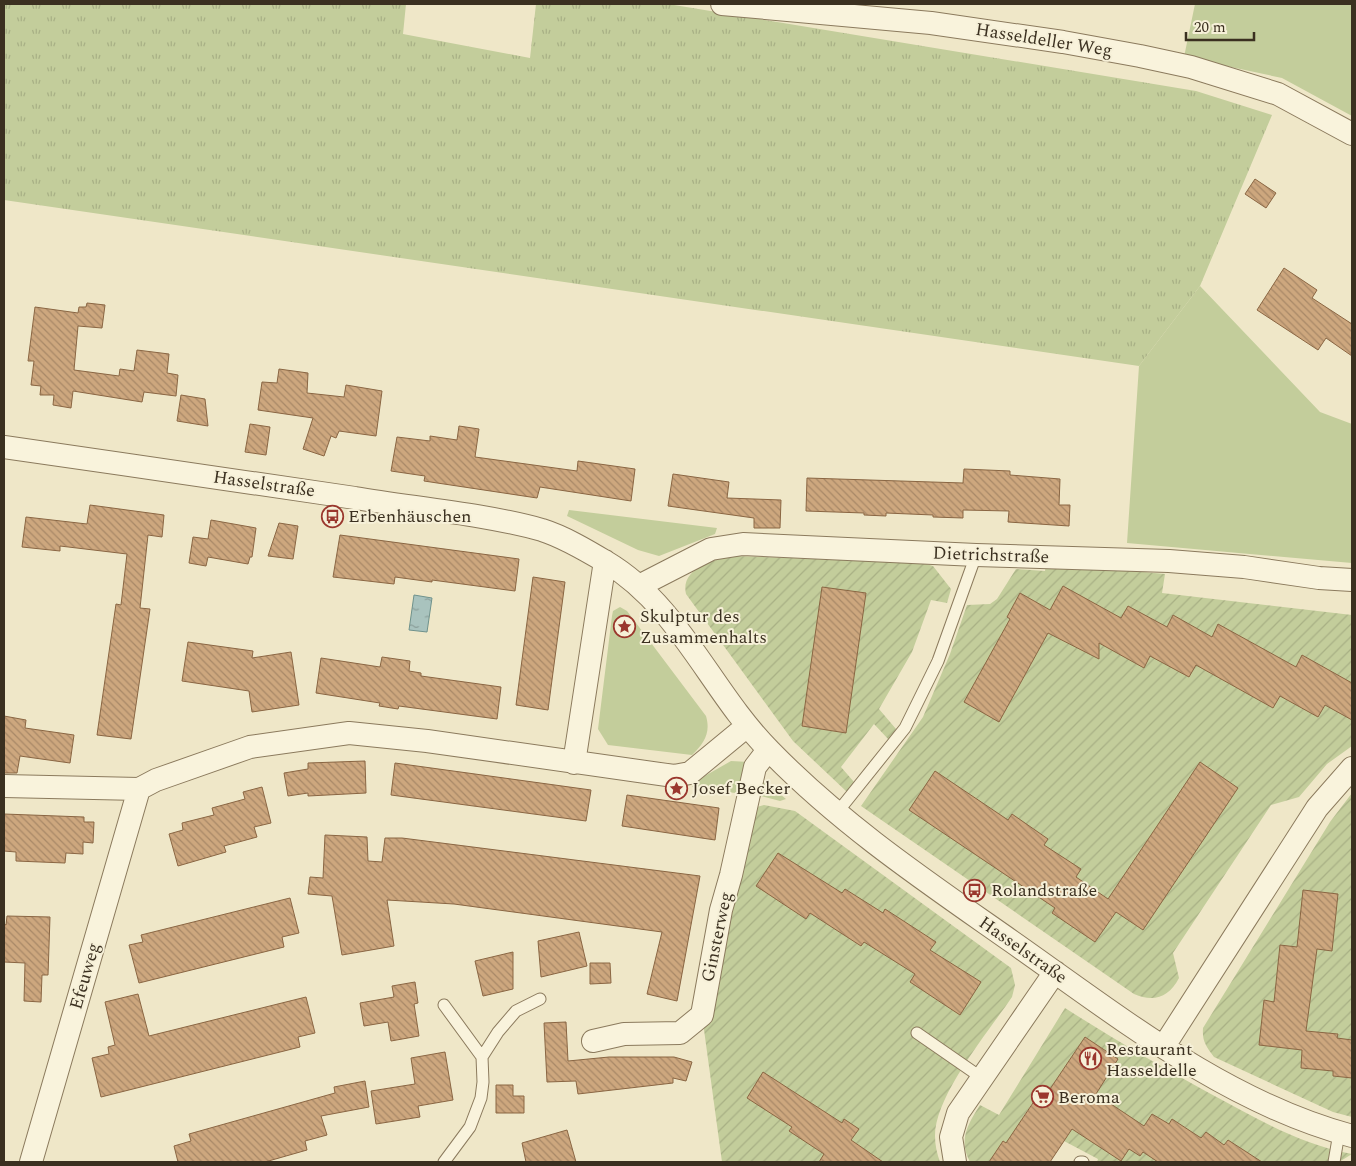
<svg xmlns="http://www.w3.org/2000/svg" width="1356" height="1166" viewBox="0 0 1356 1166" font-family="Spectral,serif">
  <defs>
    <pattern id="park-tufts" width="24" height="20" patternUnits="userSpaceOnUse" patternTransform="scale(1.25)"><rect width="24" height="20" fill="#c3cd9b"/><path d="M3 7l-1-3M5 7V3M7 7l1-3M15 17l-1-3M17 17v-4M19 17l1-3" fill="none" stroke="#a8b085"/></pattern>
    <pattern id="garden-furrows" width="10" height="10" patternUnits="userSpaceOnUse" patternTransform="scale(1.25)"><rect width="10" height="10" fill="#c3cd9b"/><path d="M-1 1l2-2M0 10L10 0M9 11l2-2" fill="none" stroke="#a8b085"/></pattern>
    <pattern id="water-ripples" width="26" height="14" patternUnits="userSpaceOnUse" patternTransform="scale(1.25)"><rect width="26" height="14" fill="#a9c3be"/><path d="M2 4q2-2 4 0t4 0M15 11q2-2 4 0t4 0" fill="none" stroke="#8b9f9a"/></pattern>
    <pattern id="building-back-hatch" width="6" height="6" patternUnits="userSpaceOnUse" patternTransform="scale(1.25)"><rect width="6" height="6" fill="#cda77e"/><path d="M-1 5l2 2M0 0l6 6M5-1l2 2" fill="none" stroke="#a88867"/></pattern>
  </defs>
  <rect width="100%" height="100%" fill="#efe7c8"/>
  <path fill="#c3cd9b" d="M 1195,4 L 1352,4 L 1352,116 L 1282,78 L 1184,57 Z
    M 1200,286 L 1320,412 L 1352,424 L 1352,563 L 1127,543 L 1139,366 Z
    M 569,510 L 717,528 L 715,534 L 659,556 L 638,550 L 567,516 Z
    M 620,607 L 627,611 L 706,716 C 711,733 704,743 692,755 L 608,745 L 598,729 L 612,616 L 613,611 Z
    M 731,761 L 749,762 L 742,794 L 692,787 L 696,781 Z
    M 764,781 L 786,799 L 780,801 L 757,795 L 759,785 Z"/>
  <path fill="url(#park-tufts)" d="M 4,4 L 406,4 L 403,34 L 530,58 L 536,4 L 668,4 L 1196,91 L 1272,115 L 1200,286 L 1139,366 L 4,200 Z"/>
  <path fill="url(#garden-furrows)" d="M 735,556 L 923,563 L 933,566 L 951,589 L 947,603 L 931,600 L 912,652 L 879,709 L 896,729 L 889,740 L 874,724 L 841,767 L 854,782 L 847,792 L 793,741 L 686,594 C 680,568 715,559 735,556 Z
    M 1046,563 L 1165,574 L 1162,593 L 1352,615 L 1352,746 L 1327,764 L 1299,797 L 1271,805 L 1173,953 L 1179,978 C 1169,997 1154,1003 1134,994 L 861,806 L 923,717 L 950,654 L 967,605 L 990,604 L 997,599 L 1016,569 L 1045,571 Z
    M 1352,793 L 1352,1117 L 1333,1112 L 1214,1057 C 1206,1046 1202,1041 1203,1028 L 1330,822 Z
    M 764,805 L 795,811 L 1011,968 L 1015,985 L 1012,997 C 989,1031 935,1095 935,1136 C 935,1145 937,1154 940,1162 L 722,1162 L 702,1015 L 746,810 Z
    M 1065,1008 C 1112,1038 1160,1066 1209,1093 C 1256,1118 1299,1144 1352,1154 L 1339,1162 L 1097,1162 L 1098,1159 L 1064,1141 L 1118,1059 L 1085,1037 L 1048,1092 L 1042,1088 L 1022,1119 L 1016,1149 L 1003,1141 L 989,1162 L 970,1162 C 958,1140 968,1124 980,1105 L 999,1115 Z"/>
  <path fill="url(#water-ripples)" stroke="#6f928c" d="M 414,595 L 432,598 L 427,632 L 409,630 Z"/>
  <path fill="url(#building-back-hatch)" stroke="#8a6643" d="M 1255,179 L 1276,193 L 1266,208 L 1245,194 Z
    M 1284,268 L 1317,290 L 1312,298 L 1352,324 L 1352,356 L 1326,338 L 1318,350 L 1257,310 Z
    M 87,303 L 105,305 L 102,328 L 78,326 L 74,370 L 119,376 L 120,369 L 134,371 L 137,350 L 169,354 L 167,373 L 178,375 L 176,396 L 144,392 L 142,402 L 73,391 L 71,408 L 53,405 L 54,395 L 40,395 L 41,386 L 31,385 L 34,361 L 28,361 L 35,307 L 78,313 L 79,307 L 86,307 Z
    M 279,369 L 308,373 L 307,393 L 344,397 L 346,385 L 382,391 L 376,436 L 339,431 L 336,438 L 331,436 L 324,456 L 303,449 L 313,418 L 258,410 L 262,382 L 277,383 Z
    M 181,395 L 205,399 L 208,426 L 177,421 Z
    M 250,424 L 270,427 L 266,455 L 245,452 Z
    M 459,426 L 479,429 L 475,457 L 577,471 L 578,461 L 635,469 L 631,501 L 540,487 L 537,498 L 424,481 L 425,476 L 391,471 L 397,437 L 430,441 L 430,436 L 457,440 Z
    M 964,469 L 1010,471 L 1010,475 L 1060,479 L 1059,505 L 1070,505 L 1069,526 L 1008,522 L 1009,511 L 963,510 L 963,518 L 933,517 L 933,515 L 886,513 L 886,516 L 864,515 L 864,513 L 806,511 L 807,478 L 963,483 Z
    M 673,474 L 729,482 L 727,498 L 781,500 L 780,528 L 754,528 L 754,518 L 668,506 Z
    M 90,505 L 164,515 L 162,537 L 148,535 L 140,608 L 150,609 L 131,739 L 97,735 L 116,604 L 121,605 L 127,554 L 60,546 L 60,551 L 22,547 L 26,517 L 87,524 Z
    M 211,520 L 256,528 L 252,557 L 250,557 L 248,564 L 208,557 L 206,566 L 189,563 L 193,537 L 208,539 Z
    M 279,523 L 298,526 L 293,559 L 268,556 Z
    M 340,535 L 519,559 L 515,591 L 432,580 L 432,582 L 395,577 L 394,584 L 333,577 Z
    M 533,577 L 565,582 L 548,710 L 516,705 Z
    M 1063,586 L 1121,618 L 1128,606 L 1167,627 L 1173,615 L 1212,637 L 1218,624 L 1296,667 L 1302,655 L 1352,683 L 1352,720 L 1325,705 L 1318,717 L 1280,696 L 1273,708 L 1196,665 L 1189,677 L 1150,656 L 1144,668 L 1099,643 L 1099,659 L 1048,633 L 999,722 L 964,702 L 1010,619 L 1007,617 L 1020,593 L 1050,610 Z
    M 822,587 L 866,593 L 846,733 L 802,726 Z
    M 188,642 L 253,651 L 252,658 L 291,652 L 299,705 L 252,712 L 249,691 L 182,681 Z
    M 382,657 L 410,661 L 409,671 L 421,673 L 421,676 L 501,687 L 497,719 L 399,706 L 398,709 L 379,706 L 380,703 L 316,693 L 321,658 L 380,667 Z
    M 4,716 L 26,720 L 25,728 L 74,735 L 70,763 L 20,756 L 17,773 L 4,773 Z
    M 365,761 L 366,793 L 308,796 L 308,793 L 288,796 L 284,773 L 308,769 L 308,763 Z
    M 1200,762 L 1238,788 L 1143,930 L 1116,912 L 1095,942 L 1052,913 L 1055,908 L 909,810 L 935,771 L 1008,820 L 1012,814 L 1048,839 L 1044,845 L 1081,869 L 1076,877 L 1108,899 Z
    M 395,763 L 591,790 L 586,821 L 391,795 Z
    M 262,787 L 271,823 L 254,827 L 257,837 L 224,846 L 226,852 L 178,866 L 169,834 L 183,830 L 182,823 L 214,815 L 212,808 L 245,799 L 243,792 Z
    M 627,795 L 719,808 L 715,840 L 622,826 Z
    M 4,814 L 84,817 L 84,822 L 94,822 L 93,843 L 83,842 L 83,854 L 66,853 L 65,863 L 16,861 L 16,852 L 4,851 Z
    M 325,835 L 367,837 L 368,861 L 382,862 L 385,838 L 402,838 L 700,876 L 677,1001 L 647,994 L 662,932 L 454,904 L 387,900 L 394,946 L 342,955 L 332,896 L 308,894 L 310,877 L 323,878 Z
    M 778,853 L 842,893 L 845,889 L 883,913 L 885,909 L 936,942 L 930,950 L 981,982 L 960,1015 L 910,982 L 915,974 L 864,942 L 861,946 L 810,913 L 806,919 L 756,886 Z
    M 1303,890 L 1338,894 L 1332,951 L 1317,949 L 1306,1031 L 1338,1034 L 1337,1038 L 1352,1040 L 1352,1078 L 1333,1076 L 1333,1071 L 1301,1068 L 1302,1050 L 1259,1045 L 1264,1000 L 1274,1002 L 1280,945 L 1297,947 Z
    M 290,898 L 299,933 L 282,937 L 284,947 L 139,983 L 129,945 L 143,942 L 141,935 Z
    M 7,916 L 50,917 L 48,975 L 42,975 L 41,1002 L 24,1001 L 25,963 L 4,962 L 4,924 L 6,925 Z
    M 579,932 L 587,966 L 541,977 L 538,941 Z
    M 513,952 L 513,989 L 483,996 L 475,961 Z
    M 590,963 L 610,963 L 611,983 L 590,984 Z
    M 415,982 L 418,1003 L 414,1004 L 419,1036 L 391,1041 L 388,1022 L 364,1026 L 360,1003 L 394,997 L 392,986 Z
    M 138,994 L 149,1036 L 306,997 L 315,1033 L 298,1037 L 300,1047 L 101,1097 L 92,1058 L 109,1054 L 108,1047 L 115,1045 L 105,1002 Z
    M 566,1022 L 568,1061 L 609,1057 L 674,1057 L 692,1062 L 686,1081 L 673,1078 L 673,1083 L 578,1094 L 576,1081 L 547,1082 L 544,1023 Z
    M 1085,1037 L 1118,1059 L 1096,1094 L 1144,1126 L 1152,1114 L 1169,1124 L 1172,1119 L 1201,1138 L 1206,1132 L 1224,1145 L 1228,1140 L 1262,1162 L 1158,1162 L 1143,1152 L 1140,1156 L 1129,1149 L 1121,1161 L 1072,1129 L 1050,1162 L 989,1162 L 1003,1141 L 1006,1143 L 1043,1088 L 1048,1092 Z
    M 445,1052 L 453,1100 L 418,1106 L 420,1117 L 376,1124 L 371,1091 L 415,1084 L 411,1058 Z
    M 763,1072 L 842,1123 L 844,1119 L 859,1129 L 851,1140 L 883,1162 L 819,1162 L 824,1154 L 789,1131 L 792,1127 L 747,1098 Z
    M 365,1081 L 369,1107 L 321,1116 L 327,1135 L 305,1141 L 307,1150 L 265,1162 L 178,1162 L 174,1146 L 191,1141 L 189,1134 L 335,1093 L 334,1087 Z
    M 496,1085 L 513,1085 L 513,1096 L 524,1096 L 524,1113 L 496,1113 Z
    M 567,1130 L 576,1162 L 526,1162 L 522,1143 Z"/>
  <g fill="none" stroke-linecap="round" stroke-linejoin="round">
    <defs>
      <path id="lane" d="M 836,814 L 905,728 L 938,661 L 976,555
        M 917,1033 L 982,1078
        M 482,1057 L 498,1032 L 516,1011 L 540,999
        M 444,1162 L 470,1127 L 481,1098 L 483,1082 L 482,1057 L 444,1005
        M 1080,1162 L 1083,1162
        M 1334,1162 L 1339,1133"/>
      <path id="street" d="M 722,4 L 931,23 L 1063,42 L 1140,56 L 1191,67 L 1278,94 L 1352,134
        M 4,447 C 121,464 238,480 355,498 C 414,508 485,514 542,530 C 564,537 586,550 606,562 C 680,606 711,692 770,751 C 842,825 927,882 1011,941 C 1118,1016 1225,1102 1352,1136
        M 639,586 L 711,549 L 743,544 L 976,555 L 1169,561 L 1244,567 L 1319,578 L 1352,580
        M 574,763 L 605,561
        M 4,786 L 139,789 L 156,780 L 250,747 L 349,733 L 427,741 L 674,776 L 690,773 L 747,726
        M 593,1041 L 624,1034 L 680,1033 L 702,1015 L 721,910 L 731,875 L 755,767 L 768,750
        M 1164,1046 L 1317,808 L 1352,768
        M 31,1162 L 139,789
        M 955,1162 L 951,1137 L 958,1113 L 1055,972"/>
    </defs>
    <use href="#lane" stroke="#8b7a5d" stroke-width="13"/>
    <use href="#street" stroke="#8b7a5d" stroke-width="24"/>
    <use href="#lane" stroke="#f9f3dc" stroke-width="11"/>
    <use href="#street" stroke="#f9f3dc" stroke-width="22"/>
  </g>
  <defs>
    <symbol id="bus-ring" viewBox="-11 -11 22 22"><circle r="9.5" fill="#f6f0d8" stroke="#9a372d" stroke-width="1.5"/><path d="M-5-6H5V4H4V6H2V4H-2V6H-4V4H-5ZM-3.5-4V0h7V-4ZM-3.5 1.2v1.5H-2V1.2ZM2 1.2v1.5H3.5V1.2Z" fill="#9a372d"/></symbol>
    <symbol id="sight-ring" viewBox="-11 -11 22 22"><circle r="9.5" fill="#f6f0d8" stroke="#9a372d" stroke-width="1.5"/><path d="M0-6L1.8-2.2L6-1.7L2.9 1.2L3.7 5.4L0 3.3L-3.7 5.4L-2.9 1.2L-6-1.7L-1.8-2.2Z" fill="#9a372d"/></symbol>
    <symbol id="restaurant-ring" viewBox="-11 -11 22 22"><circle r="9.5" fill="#f6f0d8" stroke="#9a372d" stroke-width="1.5"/><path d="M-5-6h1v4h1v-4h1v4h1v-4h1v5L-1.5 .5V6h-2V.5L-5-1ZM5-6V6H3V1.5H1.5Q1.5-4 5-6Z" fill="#9a372d"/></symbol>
    <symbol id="supermarket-ring" viewBox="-11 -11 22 22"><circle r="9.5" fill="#f6f0d8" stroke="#9a372d" stroke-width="1.5"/><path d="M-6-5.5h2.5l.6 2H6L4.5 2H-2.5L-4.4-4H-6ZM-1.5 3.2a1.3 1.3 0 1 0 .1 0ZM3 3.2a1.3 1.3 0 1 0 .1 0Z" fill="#9a372d"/></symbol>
  </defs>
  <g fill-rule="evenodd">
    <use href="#bus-ring" x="320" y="504" width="25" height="25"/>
    <use href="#sight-ring" x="612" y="614" width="25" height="25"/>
    <use href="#sight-ring" x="664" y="776" width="25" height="25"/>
    <use href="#bus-ring" x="962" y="878" width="25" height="25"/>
    <use href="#restaurant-ring" x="1078" y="1046" width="25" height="25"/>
    <use href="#supermarket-ring" x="1030" y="1084" width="25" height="25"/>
  </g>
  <g text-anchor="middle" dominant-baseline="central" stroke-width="4" stroke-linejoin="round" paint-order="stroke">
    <g font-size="18" fill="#3b3020" stroke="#f6f0d8">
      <text transform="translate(1044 40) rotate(9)">Hasseldeller Weg</text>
      <text transform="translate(264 484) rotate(8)">Hasselstraße</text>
      <text transform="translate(991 555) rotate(2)">Dietrichstraße</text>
      <text transform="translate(717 937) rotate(-78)">Ginsterweg</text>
      <text transform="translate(1023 950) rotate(35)">Hasselstraße</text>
      <text transform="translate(85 976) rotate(-74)">Efeuweg</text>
    </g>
    <g font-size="18" fill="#3b3020" stroke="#f6f0d8" text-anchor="start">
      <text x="348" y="516">Erbenhäuschen</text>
      <text x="640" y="616">Skulptur des<tspan x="640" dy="21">Zusammenhalts</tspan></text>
      <text x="692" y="788">Josef Becker</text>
      <text x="991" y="890">Rolandstraße</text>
      <text x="1106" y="1049">Restaurant<tspan x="1106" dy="21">Hasseldelle</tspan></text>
      <text x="1058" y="1097">Beroma</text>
    </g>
  </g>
  <rect width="1356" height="1166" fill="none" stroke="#3b3020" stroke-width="10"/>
  <path d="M1186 32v8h68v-8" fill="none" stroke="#3b3020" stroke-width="2.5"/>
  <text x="1194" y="32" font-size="15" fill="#3b3020" stroke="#f6f0d8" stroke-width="4" paint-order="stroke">20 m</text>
</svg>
